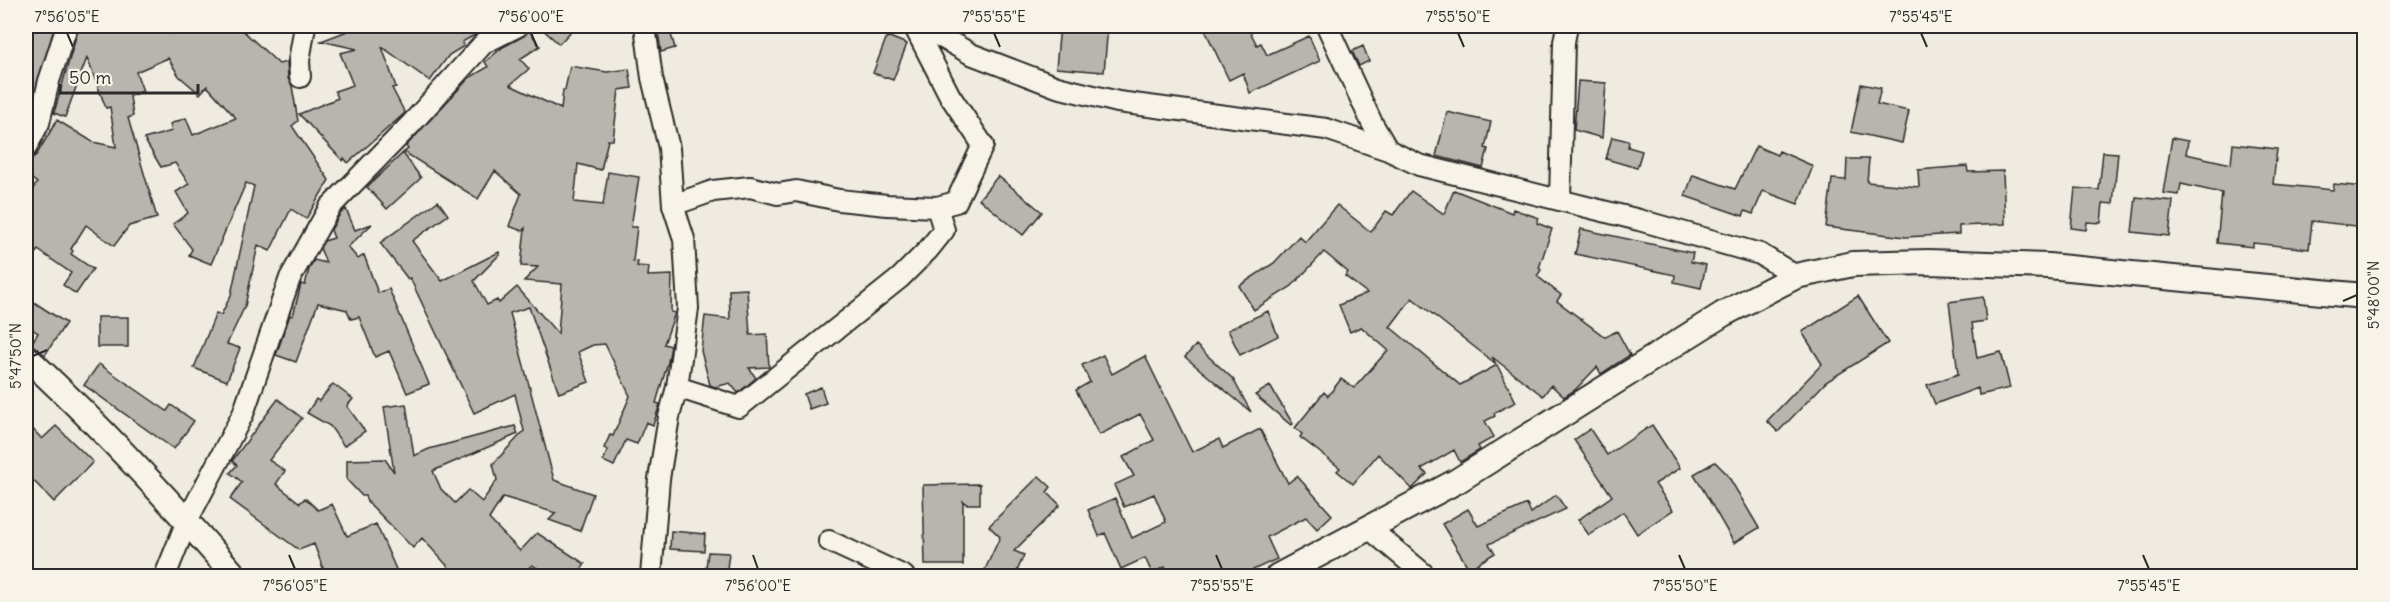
<svg xmlns="http://www.w3.org/2000/svg" width="2390" height="602" viewBox="0 0 2390 602" font-family="Delius,sans-serif">
  <rect width="100%" height="100%" fill="#efebe0"/>
  <filter id="ink" filterUnits="userSpaceOnUse"><feTurbulence type="fractalNoise" baseFrequency=".0167" numOctaves="2"/><feDisplacementMap in="SourceGraphic" scale="12" xChannelSelector="R" yChannelSelector="G"/><feConvolveMatrix kernelMatrix="1 2 1 2 8 2 1 2 1" color-interpolation-filters="sRGB"/></filter>
  <g filter="url(#ink)">
    <path fill="#b8b5ae" stroke="#2b2b2b" stroke-width="1.5" d="M 26,26 L 55,26 L 31,105 L 26,103 Z
      M 79,26 L 83,26 L 94,32 L 98,26 L 164,26 L 169,34 L 183,26 L 238,26 L 279,64 L 287,62 L 288,78 L 292,86 L 298,121 L 292,126 L 329,180 L 306,219 L 291,209 L 270,251 L 258,245 L 245,306 L 227,344 L 240,348 L 227,381 L 194,368 L 216,313 L 221,315 L 231,295 L 254,186 L 246,183 L 211,264 L 189,255 L 192,249 L 173,224 L 188,213 L 176,192 L 189,184 L 175,163 L 161,167 L 144,139 L 172,131 L 170,124 L 186,118 L 193,135 L 236,118 L 207,86 L 200,94 L 179,76 L 168,58 L 136,72 L 143,91 L 130,96 L 133,116 L 128,118 L 157,218 L 129,226 L 114,246 L 86,225 L 71,249 L 73,251 L 71,254 L 93,269 L 76,294 L 63,285 L 71,273 L 38,250 L 26,266 L 26,199 L 37,183 L 26,174 L 26,166 L 37,154 L 57,120 L 93,142 L 116,147 L 110,107 L 106,108 L 87,58 L 65,117 L 54,113 Z
      M 348,26 L 491,26 L 462,42 L 464,46 L 449,55 L 430,81 L 382,47 L 396,87 L 392,88 L 405,113 L 348,163 L 344,158 L 343,161 L 299,114 L 338,98 L 335,91 L 353,85 L 340,53 L 357,49 L 321,41 L 350,30 Z
      M 539,26 L 576,26 L 559,44 Z
      M 1060,26 L 1108,26 L 1104,72 L 1056,68 Z
      M 1203,26 L 1247,26 L 1257,45 L 1261,43 L 1267,55 L 1309,36 L 1320,61 L 1250,93 L 1243,73 L 1229,80 Z
      M 669,28 L 675,48 L 661,52 L 658,31 Z
      M 529,30 L 540,46 L 520,59 L 529,69 L 510,85 L 561,109 L 563,90 L 565,90 L 570,66 L 607,72 L 629,69 L 632,88 L 619,90 L 613,140 L 608,140 L 601,170 L 578,164 L 574,202 L 603,205 L 608,172 L 639,177 L 631,227 L 637,227 L 633,261 L 638,262 L 637,266 L 649,267 L 648,276 L 672,275 L 671,312 L 675,313 L 664,344 L 671,346 L 668,362 L 656,403 L 660,404 L 653,425 L 646,422 L 637,444 L 626,440 L 614,466 L 603,461 L 608,450 L 604,448 L 610,435 L 613,436 L 630,396 L 605,344 L 593,345 L 578,352 L 589,382 L 559,393 L 529,307 L 510,313 L 554,480 L 593,494 L 580,531 L 549,520 L 556,513 L 503,497 L 489,519 L 520,551 L 537,533 L 585,564 L 577,576 L 551,576 L 532,565 L 519,576 L 465,576 L 457,568 L 453,572 L 422,538 L 413,548 L 367,501 L 365,496 L 362,496 L 347,480 L 347,460 L 385,459 L 394,472 L 384,407 L 406,404 L 414,456 L 429,449 L 515,426 L 518,434 L 433,471 L 441,489 L 455,503 L 468,490 L 482,502 L 497,480 L 493,464 L 524,431 L 515,394 L 474,413 L 410,278 L 408,279 L 380,243 L 438,201 L 448,215 L 412,241 L 442,281 L 499,252 L 500,254 L 474,281 L 487,305 L 497,300 L 499,303 L 517,287 L 558,334 L 562,284 L 524,281 L 538,267 L 521,266 L 525,228 L 522,231 L 509,226 L 521,194 L 495,171 L 478,199 L 404,152 L 408,149 L 406,146 L 469,78 L 488,67 L 485,62 L 503,47 L 524,36 Z
      M 887,36 L 907,44 L 893,80 L 873,73 Z
      M 1363,46 L 1369,61 L 1359,66 L 1352,51 Z
      M 1578,81 L 1606,83 L 1602,138 L 1574,130 Z
      M 1861,84 L 1881,88 L 1877,104 L 1909,111 L 1902,143 L 1851,132 Z
      M 1447,112 L 1491,122 L 1485,148 L 1488,149 L 1483,168 L 1436,156 Z
      M 1612,137 L 1629,141 L 1628,147 L 1642,151 L 1637,168 L 1606,159 Z
      M 2172,138 L 2188,141 L 2186,154 L 2231,164 L 2233,144 L 2277,149 L 2273,184 L 2333,190 L 2334,184 L 2364,187 L 2364,227 L 2312,221 L 2309,249 L 2253,243 L 2253,247 L 2217,243 L 2222,193 L 2181,184 L 2179,195 L 2163,193 Z
      M 1756,146 L 1777,155 L 1779,151 L 1813,166 L 1798,204 L 1763,191 L 1753,214 L 1745,211 L 1743,216 L 1685,196 L 1693,175 L 1735,189 Z
      M 2103,152 L 2118,153 L 2113,204 L 2103,203 L 2101,223 L 2087,222 L 2086,230 L 2071,228 L 2075,188 L 2099,190 Z
      M 403,153 L 421,178 L 387,209 L 367,187 Z
      M 1847,159 L 1869,159 L 1867,182 L 1919,187 L 1918,170 L 1967,166 L 1968,172 L 2003,171 L 2005,224 L 1959,226 L 1959,234 L 1905,237 L 1826,227 L 1832,179 L 1846,180 Z
      M 998,176 L 1042,212 L 1023,235 L 979,199 Z
      M 1454,190 L 1512,213 L 1513,209 L 1539,218 L 1537,223 L 1552,229 L 1539,268 L 1541,270 L 1537,276 L 1561,295 L 1557,301 L 1605,337 L 1617,331 L 1630,355 L 1601,374 L 1597,367 L 1575,390 L 1564,397 L 1551,385 L 1543,396 L 1492,357 L 1496,364 L 1412,298 L 1390,327 L 1460,385 L 1497,365 L 1516,402 L 1494,413 L 1495,416 L 1485,421 L 1494,437 L 1478,446 L 1480,450 L 1460,462 L 1454,450 L 1421,469 L 1427,474 L 1412,489 L 1378,454 L 1353,484 L 1337,471 L 1340,468 L 1300,437 L 1302,434 L 1295,428 L 1324,392 L 1328,396 L 1341,379 L 1354,388 L 1388,350 L 1361,327 L 1350,332 L 1339,305 L 1367,293 L 1345,276 L 1348,272 L 1324,252 L 1292,286 L 1254,310 L 1239,286 L 1274,263 L 1299,236 L 1305,242 L 1337,205 L 1371,232 L 1386,211 L 1393,215 L 1411,191 L 1444,214 Z
      M 2136,197 L 2173,201 L 2169,236 L 2132,232 Z
      M 346,209 L 355,230 L 372,224 L 348,247 L 358,259 L 364,255 L 378,293 L 389,289 L 429,384 L 407,393 L 389,351 L 375,357 L 359,317 L 351,319 L 347,310 L 318,303 L 296,362 L 276,355 L 290,315 L 293,316 L 301,284 L 305,285 L 309,269 L 314,260 L 326,263 L 320,248 L 324,241 L 334,238 L 331,230 L 340,214 Z
      M 1581,229 L 1693,253 L 1691,262 L 1706,265 L 1701,288 L 1674,282 L 1675,275 L 1575,254 Z
      M 747,289 L 750,335 L 767,334 L 769,367 L 749,368 L 756,378 L 738,393 L 730,383 L 715,387 L 710,385 L 701,351 L 705,316 L 730,319 L 729,290 Z
      M 1858,296 L 1888,343 L 1826,382 L 1778,432 L 1767,421 L 1822,364 L 1802,332 Z
      M 26,297 L 66,323 L 45,355 L 31,344 L 38,333 L 26,325 Z
      M 1983,297 L 1986,321 L 1972,323 L 1977,358 L 2001,352 L 2010,388 L 1979,395 L 1978,388 L 1935,404 L 1927,385 L 1958,374 L 1949,302 Z
      M 1268,311 L 1278,336 L 1240,355 L 1228,330 Z
      M 97,317 L 128,317 L 128,347 L 97,347 Z
      M 1196,345 L 1233,379 L 1251,412 L 1185,357 Z
      M 1103,355 L 1112,374 L 1145,356 L 1192,452 L 1219,439 L 1223,448 L 1260,429 L 1288,483 L 1297,476 L 1332,515 L 1317,529 L 1306,517 L 1267,537 L 1277,559 L 1240,576 L 1170,576 L 1165,567 L 1152,573 L 1145,558 L 1121,569 L 1105,533 L 1099,536 L 1088,510 L 1115,498 L 1132,538 L 1166,522 L 1154,494 L 1124,507 L 1114,485 L 1134,476 L 1123,457 L 1154,440 L 1140,414 L 1099,435 L 1076,390 L 1090,382 L 1082,365 Z
      M 99,364 L 167,411 L 171,405 L 194,421 L 174,449 L 84,385 Z
      M 333,384 L 353,399 L 347,406 L 365,431 L 344,446 L 330,426 L 307,413 L 316,399 L 319,401 Z
      M 1270,386 L 1293,424 L 1291,425 L 1255,395 Z
      M 821,387 L 826,403 L 809,409 L 804,394 Z
      M 278,399 L 302,418 L 269,460 L 285,471 L 276,484 L 300,503 L 305,498 L 318,510 L 332,504 L 347,536 L 376,524 L 399,576 L 326,576 L 314,544 L 299,550 L 230,499 L 242,482 L 230,473 L 237,465 L 232,461 Z
      M 26,422 L 42,439 L 56,426 L 93,462 L 54,502 L 26,473 Z
      M 1652,425 L 1680,468 L 1655,484 L 1673,510 L 1637,534 L 1623,512 L 1589,535 L 1578,520 L 1612,496 L 1574,440 L 1590,429 L 1607,455 Z
      M 1715,462 L 1727,474 L 1759,528 L 1734,543 L 1694,474 Z
      M 1039,476 L 1051,487 L 1047,492 L 1060,505 L 1014,551 L 1024,555 L 1015,576 L 982,576 L 1000,537 L 989,526 Z
      M 980,484 L 980,504 L 966,504 L 963,501 L 963,565 L 925,565 L 923,485 Z
      M 1556,495 L 1566,509 L 1489,544 L 1495,553 L 1469,569 L 1442,524 L 1468,509 L 1478,526 L 1527,504 L 1531,513 Z
      M 671,531 L 705,534 L 704,551 L 670,549 Z
      M 708,552 L 729,553 L 726,576 L 705,576 Z"/>
    <g fill="none" stroke-linecap="round" stroke-linejoin="round">
      <defs>
        <path id="minor" d="M 645,26 L 652,78 L 669,148 L 673,205 L 684,239 L 688,308 L 677,387 L 669,417 L 659,479 L 651,576
          M 914,26 L 950,96 L 983,145 L 956,202 L 937,207
          M 922,26 L 971,54 L 1057,87 L 1118,102 L 1326,129 L 1388,150
          M 1327,26 L 1372,123 L 1388,150 L 1419,165 L 1639,220 L 1760,254 L 1796,276
          M 300,77 L 299,61 L 305,26
          M 26,148 L 39,123 L 49,81 L 67,26
          M 1560,199 L 1564,42 L 1567,26
          M 673,205 L 713,191 L 750,187 L 778,194 L 796,191 L 839,200 L 887,205 L 937,207 L 944,230 L 928,250 L 900,278 L 739,407 L 677,387
          M 1370,529 L 1426,576
          M 829,541 L 904,576
          M 165,576 L 187,521 L 243,414 L 290,278 L 330,207 L 411,124 L 484,43 L 518,26"/>
        <path id="major" d="M 26,357 C 100,425 169,500 235,576
          M 1278,576 L 1457,481 L 1723,314 L 1796,276 L 1853,264 L 1928,262 L 2048,266 L 2364,296"/>
      </defs>
      <use href="#minor" stroke="#2b2b2b" stroke-width="24"/>
      <use href="#major" stroke="#2b2b2b" stroke-width="28"/>
      <use href="#minor" stroke="#f7f3e8" stroke-width="20"/>
      <use href="#major" stroke="#f7f3e8" stroke-width="24"/>
    </g>
  </g>
  <path fill="none" stroke="#2b2b2b" stroke-width="2" d="M 67,33 L 73,47M 531,33 L 537,47M 994,33 L 1000,47M 1458,33 L 1464,47M 1921,33 L 1927,47M 2343,301 L 2357,295M 33,356 L 47,350M 289,555 L 295,569M 753,555 L 758,569M 1216,555 L 1222,569M 1679,555 L 1685,569M 2143,555 L 2149,569"/>
  <rect width="2390" height="602" fill="none" stroke="#f7f3e8" stroke-width="66"/>
  <path d="M60 84v9h138v-9" fill="none" stroke="#2b2b2b" stroke-width="3"/>
  <text x="69" y="84" font-size="18" fill="#2b2b2b" stroke="#f7f3e8" stroke-width="4.5" paint-order="stroke">50 m</text>
  <rect x="33" y="33" width="2324" height="536" fill="none" stroke="#2b2b2b" stroke-width="2"/>
  <g font-size="15" text-anchor="middle" fill="#2b2b2b">
    <text x="67" y="22">7°56'05"E</text>
    <text x="531" y="22">7°56'00"E</text>
    <text x="994" y="22">7°55'55"E</text>
    <text x="1458" y="22">7°55'50"E</text>
    <text x="1921" y="22">7°55'45"E</text>
    <text transform="translate(2374 295) rotate(-90)" y="5">5°48'00"N</text>
    <text transform="translate(16 356) rotate(-90)" y="5">5°47'50"N</text>
    <text x="295" y="591">7°56'05"E</text>
    <text x="758" y="591">7°56'00"E</text>
    <text x="1222" y="591">7°55'55"E</text>
    <text x="1685" y="591">7°55'50"E</text>
    <text x="2149" y="591">7°55'45"E</text>
  </g>
</svg>
